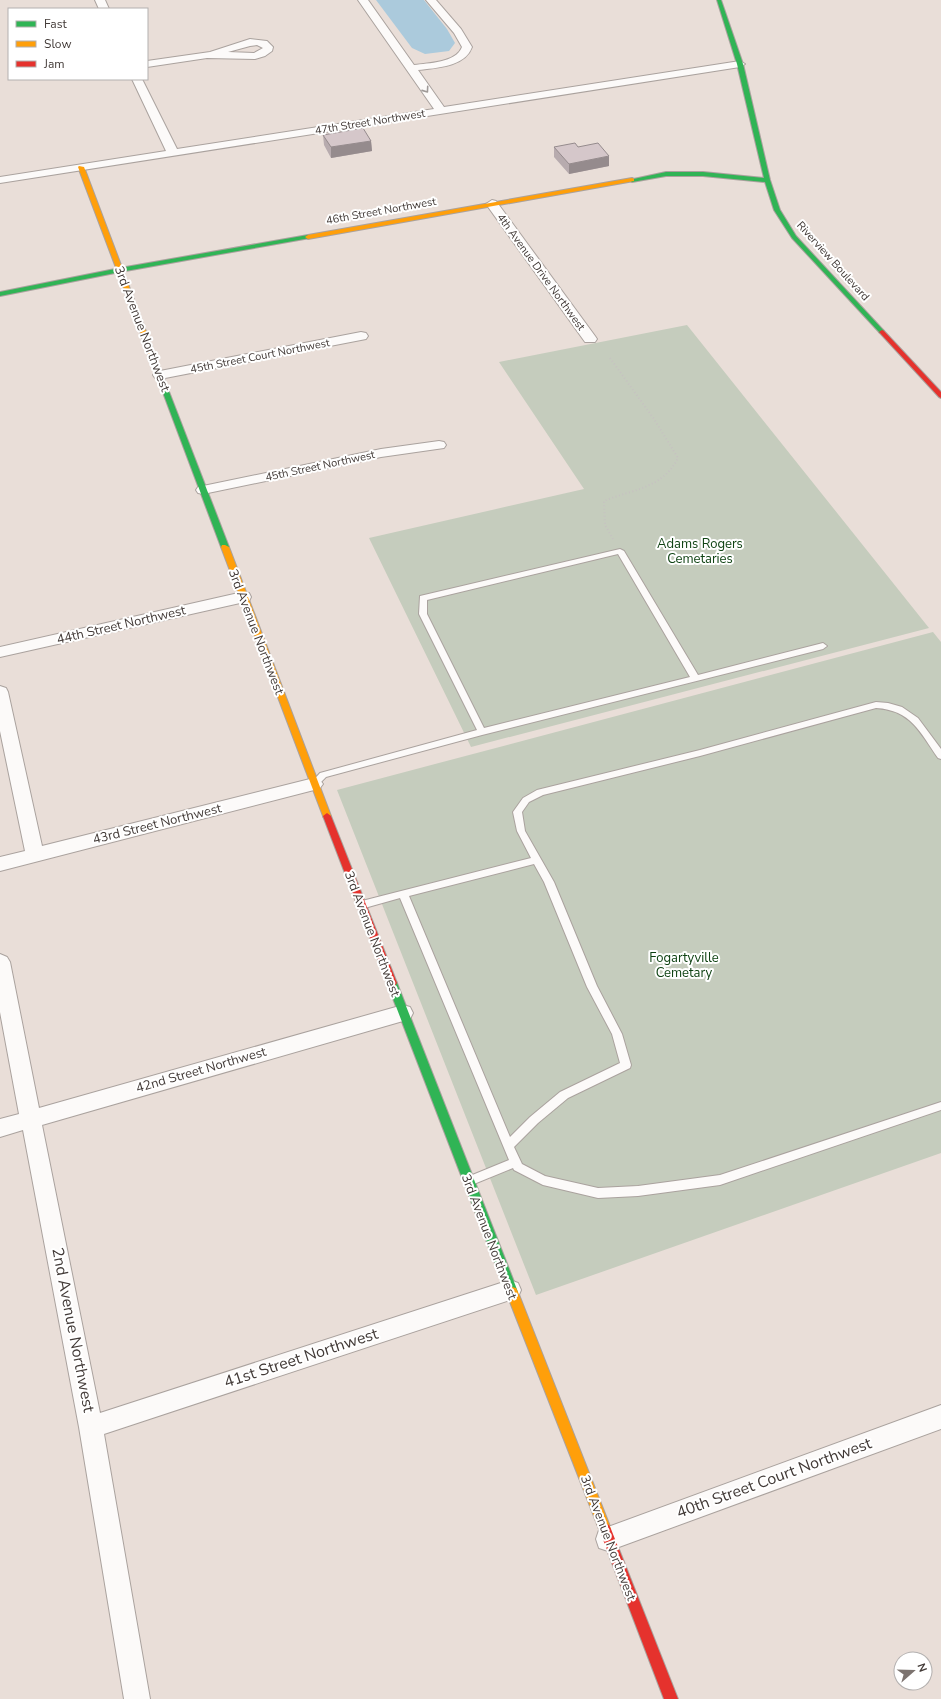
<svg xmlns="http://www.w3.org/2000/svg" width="941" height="1699" viewBox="0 0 941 1699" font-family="'Nunito Sans',sans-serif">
  <rect width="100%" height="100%" fill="#e9ded8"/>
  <path fill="#c5ccbd" d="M 687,325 L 929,628 L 471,747 L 369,538 L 584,489 L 499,362 Z
    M 933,632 L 941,642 L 941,1153 L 536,1295 L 337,790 Z"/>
  <path fill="#abcadc" d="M 376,0 L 424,0 L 447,29 L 455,43 L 449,51 L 425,54 L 412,48 Z"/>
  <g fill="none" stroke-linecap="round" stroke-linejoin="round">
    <defs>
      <path id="lane" d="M 620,549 L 624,551 L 698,675 L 823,643 L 827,646 L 823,649 L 482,735 L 326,777 L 317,786 L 311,786 L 310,784 L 320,773 L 477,730 L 419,614 L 420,596 ZM 618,554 L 690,677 L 484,728 L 427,614 L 427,600 Z
        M 876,702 L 888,703 L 902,707 L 918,718 L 941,749 L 941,759 L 938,758 C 920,732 911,710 876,708 L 700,756 L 543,795 L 529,802 L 522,812 L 525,831 L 554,882 L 597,986 L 622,1034 L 631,1065 L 630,1068 L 568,1098 L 538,1123 L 514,1147 L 522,1164 L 545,1176 L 598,1188 L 638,1186 L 720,1175 L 941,1102 L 941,1110 L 720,1185 L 638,1196 L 598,1198 L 543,1185 L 514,1170 L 513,1168 L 469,1186 L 465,1184 L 464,1181 L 465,1178 L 509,1160 L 400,898 L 361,909 L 358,908 L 356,905 L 358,902 L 531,858 L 517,831 L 513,812 L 523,798 L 537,790 L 700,750 ZM 534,864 L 544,882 L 587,987 L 612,1034 L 620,1063 L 560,1092 L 530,1117 L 510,1137 L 409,896 Z"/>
      <path id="street" d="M 95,0 L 105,0 L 109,9 L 99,9 Z
        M 358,0 L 368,0 L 414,65 C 428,63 456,63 462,47 L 454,33 L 426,0 L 436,0 L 461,29 L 472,47 C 465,67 436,68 418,70 L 444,107 L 740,61 L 745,64 L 740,67 L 0,183 L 0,177 L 166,151 L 132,79 L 142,79 L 177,149 L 434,109 Z
        M 250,39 L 267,41 L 273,47 L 272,51 L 265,56 L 255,59 L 207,58 L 147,67 L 147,61 L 210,52 ZM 250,46 L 257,45 L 263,48 L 254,53 L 228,52 Z
        M 492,200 L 496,201 L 595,336 L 597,339 L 595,342 L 585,342 L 486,204 Z
        M 361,332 L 366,333 L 368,336 L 366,339 L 160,379 L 155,378 L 153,375 L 155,372 L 160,371 Z
        M 439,441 L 444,442 L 446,445 L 444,448 L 381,457 L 203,494 L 198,493 L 196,490 L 198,487 L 203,486 L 381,449 Z
        M 243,592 L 249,593 L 251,597 L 249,601 L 0,657 L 0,647 Z
        M 0,686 L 6,688 L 8,692 L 42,846 L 314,778 L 320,780 L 323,784 L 320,788 L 314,790 L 0,871 L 0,857 L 25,851 L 0,731 Z
        M 0,954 L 7,957 L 10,962 L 39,1108 L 403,1005 L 410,1007 L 413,1013 L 410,1019 L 403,1021 L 42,1125 L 100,1413 L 510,1280 L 518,1283 L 521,1290 L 518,1297 L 510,1300 L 104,1434 L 150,1699 L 124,1699 L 79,1427 L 23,1130 L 0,1137 L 0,1119 L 19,1114 L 0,1012 Z
        M 941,1405 L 941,1429 L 608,1551 L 599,1548 L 596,1539 L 599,1530 L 608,1527 Z"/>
      <path id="fast" d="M 717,0 L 721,0 L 743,64 L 770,180 L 780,210 L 796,236 L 884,331 L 884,333 L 880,333 L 792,238 L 774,210 L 765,182 L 703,176 L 666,176 L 632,182 L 629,180 L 666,172 L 703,172 L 764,178 L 737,64 Z
        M 308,235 L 310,236 L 310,238 L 120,272 L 0,296 L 0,292 L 120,268 Z
        M 153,356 L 156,358 L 229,547 L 228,549 L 225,549 L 221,547 L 150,358 Z
        M 392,979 L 395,980 L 397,983 L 518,1292 L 516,1296 L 512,1297 L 508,1296 L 506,1292 L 387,983 L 389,980 Z"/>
      <path id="slow" d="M 79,166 L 84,167 L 156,358 L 155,359 L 151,359 L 150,358 L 78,167 Z
        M 632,178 L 634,179 L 634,181 L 308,239 L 305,237 L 308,235 Z
        M 222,545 L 225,545 L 229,547 L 331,816 L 330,818 L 324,818 L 323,816 L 221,547 Z
        M 512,1287 L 516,1288 L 518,1292 L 611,1529 L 609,1533 L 605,1535 L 601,1533 L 599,1529 L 506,1292 L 508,1288 Z"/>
      <path id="jam" d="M 882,330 L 884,331 L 941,392 L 941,398 L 939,397 L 880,333 L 879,332 Z
        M 327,813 L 331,816 L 397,983 L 395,986 L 392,987 L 389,986 L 387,983 L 323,816 Z
        M 605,1523 L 609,1525 L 611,1529 L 678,1699 L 664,1699 L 599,1529 L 601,1525 Z"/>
    </defs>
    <use href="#lane" stroke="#aaa29e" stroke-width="2"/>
    <use href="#street" stroke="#aaa29e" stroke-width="2"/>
    <use href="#fast" stroke="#aaa29e" stroke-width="2"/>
    <use href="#slow" stroke="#aaa29e" stroke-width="2"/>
    <use href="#jam" stroke="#aaa29e" stroke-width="2"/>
    <path stroke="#c6c2c1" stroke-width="2" stroke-dasharray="1 2.5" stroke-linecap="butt" d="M 610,358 L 654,419 L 678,458 C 662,489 633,489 604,501 L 605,525 L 613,539"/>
    <use href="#lane" fill="#fcfaf9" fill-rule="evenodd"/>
    <use href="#street" fill="#fcfaf9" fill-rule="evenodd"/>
    <use href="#fast" fill="#30b455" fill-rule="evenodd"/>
    <use href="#slow" fill="#ff9f0a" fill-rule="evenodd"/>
    <use href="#jam" fill="#e5322d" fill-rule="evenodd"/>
  </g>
  <path fill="#b7abae" d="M 323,135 L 371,141 L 372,151 L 331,158 L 324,145 Z
    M 554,147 L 578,147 L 609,166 L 569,174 L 554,157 Z"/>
  <path fill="#958b8d" d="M 371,141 L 372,151 L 331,158 L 331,147 Z
    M 609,156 L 609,166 L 569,174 L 569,164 Z"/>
  <path fill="#d5c7ca" stroke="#958b8d" d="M 363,128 L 371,141 L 331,147 L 323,135 Z
    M 575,143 L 578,147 L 598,143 L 609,156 L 569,164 L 554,147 Z"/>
  <defs><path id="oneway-chevron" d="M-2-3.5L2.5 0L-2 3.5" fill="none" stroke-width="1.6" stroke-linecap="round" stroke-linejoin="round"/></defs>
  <use stroke="#9f9a98" href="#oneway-chevron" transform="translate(426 90) rotate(55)"/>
  <g text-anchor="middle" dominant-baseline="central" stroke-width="4" stroke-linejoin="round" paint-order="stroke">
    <g font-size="11" fill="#423a37" stroke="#fff">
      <text transform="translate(370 122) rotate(-9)">47th Street Northwest</text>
      <text transform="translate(381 211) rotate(-10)">46th Street Northwest</text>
      <text transform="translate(833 261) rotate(48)">Riverview Boulevard</text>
      <text transform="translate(541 272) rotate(54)">4th Avenue Drive Northwest</text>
      <text transform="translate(260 356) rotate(-11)">45th Street Court Northwest</text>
      <text transform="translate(320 466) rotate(-12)">45th Street Northwest</text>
    </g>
    <g font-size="13" fill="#423a37" stroke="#fff">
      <text transform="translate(142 329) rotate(69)">3rd Avenue Northwest</text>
      <text transform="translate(121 625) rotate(-13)">44th Street Northwest</text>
      <text transform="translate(256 632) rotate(69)">3rd Avenue Northwest</text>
      <text transform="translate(157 824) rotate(-14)">43rd Street Northwest</text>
      <text transform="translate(372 934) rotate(69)">3rd Avenue Northwest</text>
      <text transform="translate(201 1070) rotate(-16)">42nd Street Northwest</text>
      <text transform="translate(489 1237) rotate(69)">3rd Avenue Northwest</text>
      <text transform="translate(608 1538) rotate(69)">3rd Avenue Northwest</text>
    </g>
    <g font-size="13" fill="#0e4212" stroke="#fff">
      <text x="700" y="544">Adams Rogers<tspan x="700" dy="15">Cemetaries</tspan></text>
      <text x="684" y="958">Fogartyville<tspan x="684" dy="15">Cemetary</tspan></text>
    </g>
    <g font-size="16" fill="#423a37" stroke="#fff">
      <text transform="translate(73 1330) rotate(79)">2nd Avenue Northwest</text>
      <text transform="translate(301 1358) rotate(-18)">41st Street Northwest</text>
      <text transform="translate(774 1478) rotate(-20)">40th Street Court Northwest</text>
    </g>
  </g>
  <rect x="8" y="8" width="140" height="72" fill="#ffffff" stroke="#b3b0af"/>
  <rect x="16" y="21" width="20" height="6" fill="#30b455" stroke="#b3b0af"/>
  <text x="44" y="28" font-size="12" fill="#423a37">Fast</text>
  <rect x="16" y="41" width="20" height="6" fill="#ff9f0a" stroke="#b3b0af"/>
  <text x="44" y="48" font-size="12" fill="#423a37">Slow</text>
  <rect x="16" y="61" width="20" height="6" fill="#e5322d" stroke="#b3b0af"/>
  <text x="44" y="68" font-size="12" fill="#423a37">Jam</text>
  <g transform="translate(913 1671) rotate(70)"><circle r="19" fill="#ffffff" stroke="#b3b0af"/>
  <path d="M0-3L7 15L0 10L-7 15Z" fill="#7c736f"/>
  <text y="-6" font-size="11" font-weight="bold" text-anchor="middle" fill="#423a37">N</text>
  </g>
</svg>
